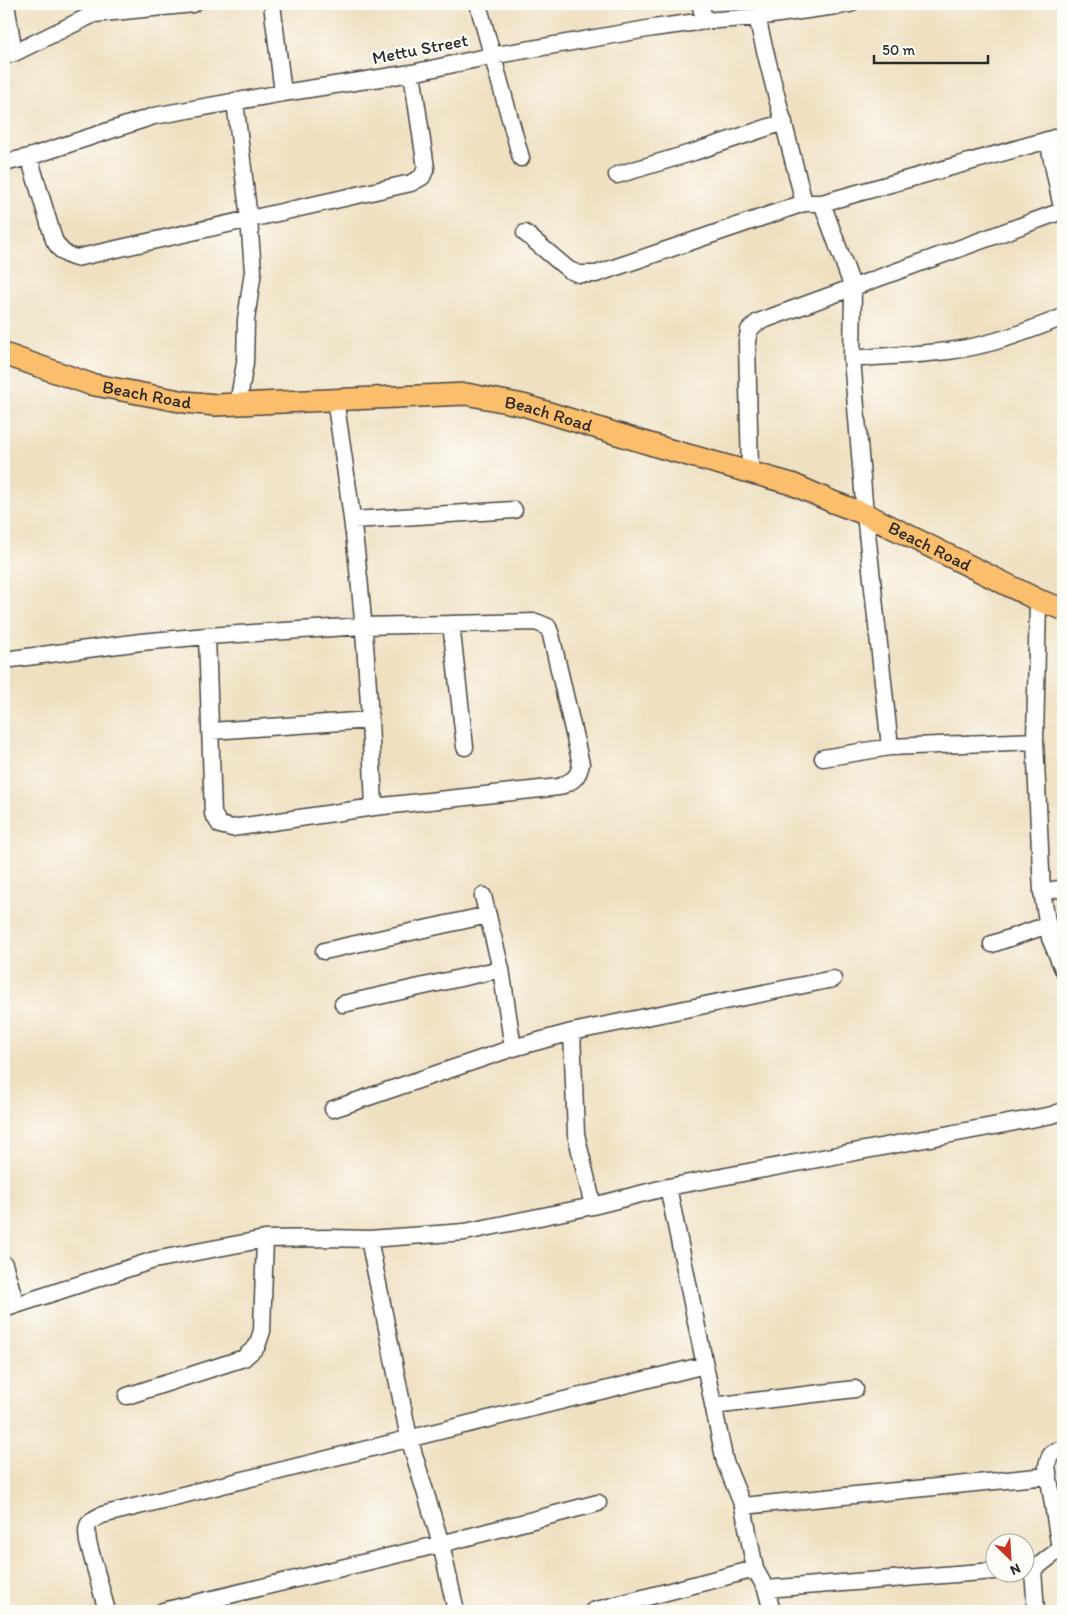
<svg xmlns="http://www.w3.org/2000/svg" width="1067" height="1615" viewBox="0 0 1067 1615" font-family="Itim,sans-serif">
  <rect width="100%" height="100%" fill="#fdfcf7"/>
  <filter id="ink" filterUnits="userSpaceOnUse"><feTurbulence type="fractalNoise" baseFrequency=".02" numOctaves="2"/><feDisplacementMap in="SourceGraphic" scale="10" xChannelSelector="R" yChannelSelector="G"/><feConvolveMatrix kernelMatrix="1 2 1 2 8 2 1 2 1" color-interpolation-filters="sRGB"/></filter>
  <filter id="wash" filterUnits="userSpaceOnUse"><feTurbulence type="fractalNoise" baseFrequency=".0096" numOctaves="4" result="noise"/><feDisplacementMap in="SourceGraphic" scale="20" xChannelSelector="R" yChannelSelector="G"/><feGaussianBlur stdDeviation="1.12" result="paint"/><feColorMatrix in="noise" values="0 0 0 0 0 0 0 0 0 0 0 0 0 0 0 0 0 1.4 0 .05"/><feComposite in="paint" operator="in"/></filter>
  <g filter="url(#wash)">
    <rect width="100%" height="100%" fill="#efe0c1"/>
  </g>
  <g filter="url(#ink)">
    <g fill="none" stroke-linecap="round" stroke-linejoin="round">
      <defs>
        <path id="minor" d="M 6,4 L 14,53
          M 272,4 L 283,93
          M 478,4 L 521,158
          M 700,4 L 705,21
          M 757,17 C 771,79 789,141 804,203 L 822,203 L 853,288 L 852,359 L 865,514 L 890,747
          M 4,56 L 14,53 L 94,14 L 193,4
          M 235,101 L 249,219 L 253,271 L 246,320 L 245,363 L 238,404
          M 1063,135 L 1048,140 L 1063,213
          M 29,157 L 54,240 C 60,250 64,255 76,258 L 411,183 L 422,177 L 426,168 L 412,73
          M 4,163 L 29,157 L 154,116 L 283,93 L 412,73 L 491,56 L 653,28 L 705,21 L 757,17 L 850,4
          M 617,175 L 694,152 L 784,122
          M 822,203 L 1048,140
          M 525,233 L 569,270 L 579,274 L 596,274 L 804,203
          M 852,359 C 884,356 916,355 948,351 C 989,346 1026,332 1063,317
          M 335,399 C 341,439 347,479 352,519 C 365,615 370,711 374,807
          M 750,472 L 747,342 L 749,330 L 758,322 L 1062,211
          M 353,520 L 514,510
          M 1038,600 L 1035,741 L 1042,892 L 1050,938 L 1063,969
          M 451,624 L 465,747
          M 4,660 L 141,642 L 207,636 L 363,626 L 536,622 L 548,627 L 551,635 L 581,764 C 578,779 572,781 559,787 L 374,807 L 232,828 L 220,825 L 213,814 L 207,636
          M 211,731 L 370,720
          M 823,758 L 890,747 L 1035,741
          M 1042,892 L 1063,888
          M 483,896 L 501,969 L 513,1048
          M 992,944 L 1048,925
          M 324,951 L 488,915
          M 343,1004 L 501,969
          M 572,1032 L 576,1134 L 593,1206
          M 333,1109 L 513,1048 L 572,1032 L 833,979
          M 668,1187 L 725,1462 L 743,1506 L 755,1569 L 766,1589 L 772,1611
          M 369,1239 L 409,1438 L 441,1544 L 456,1611
          M 4,1264 L 16,1305
          M 4,1309 L 154,1260 L 265,1239 L 329,1238 L 369,1239 L 465,1232 L 593,1206 L 668,1187 L 1052,1115 L 1063,1111
          M 127,1396 L 244,1358 L 257,1346 L 262,1331 L 265,1239
          M 713,1406 L 855,1389
          M 743,1506 L 1047,1476
          M 766,1589 L 994,1571
          M 107,1611 L 88,1542 C 86,1525 86,1522 102,1515 L 705,1365
          M 163,1611 L 441,1544 L 598,1503
          M 593,1611 L 755,1569
          M 1036,1611 L 1033,1570 L 1060,1549 L 1047,1466 C 1049,1455 1052,1451 1063,1449"/>
        <g id="major">
          <path id="s1" d="M 4,354 L 90,384 L 185,402 L 216,405 L 466,394 L 523,405 L 663,448 L 792,484 L 833,502 L 865,514 L 1038,600 L 1063,609"/>
        </g>
      </defs>
      <use href="#minor" stroke="#484642" stroke-width="19"/>
      <use href="#major" stroke="#484642" stroke-width="24"/>
      <use href="#minor" stroke="#fff" stroke-width="16"/>
      <use href="#major" stroke="#fabe6d" stroke-width="21"/>
    </g>
  </g>
  <g text-anchor="middle" dominant-baseline="central" stroke-width="4.5" stroke-linejoin="round" paint-order="stroke">
    <g font-size="18" fill="#2b2b2b" stroke="#fdfcf7">
      <text transform="translate(420 49) rotate(-11)">Mettu Street</text>
      <text stroke="none"><textPath href="#s1" startOffset="149">Beach Road</textPath></text>
      <text stroke="none"><textPath href="#s1" startOffset="554">Beach Road</textPath></text>
      <text stroke="none"><textPath href="#s1" startOffset="959">Beach Road</textPath></text>
    </g>
  </g>
  <rect width="1067" height="1615" fill="none" stroke="#fdfcf7" stroke-width="20"/>
  <g transform="translate(1010 1558) rotate(155)"><circle r="24" fill="#fdfcf7" stroke="#a9a8a5"/>
  <path d="M0-4L9 19L0 12L-9 19Z" fill="#c8321e"/>
  <text y="-8" font-size="14" font-weight="bold" text-anchor="middle" fill="#2b2b2b">N</text>
  </g>
  <path d="M874 55v8h114v-8" fill="none" stroke="#2b2b2b" stroke-width="2.5"/>
  <text x="882" y="55" font-size="15" fill="#2b2b2b" stroke="#fdfcf7" stroke-width="4" paint-order="stroke">50 m</text>
</svg>
